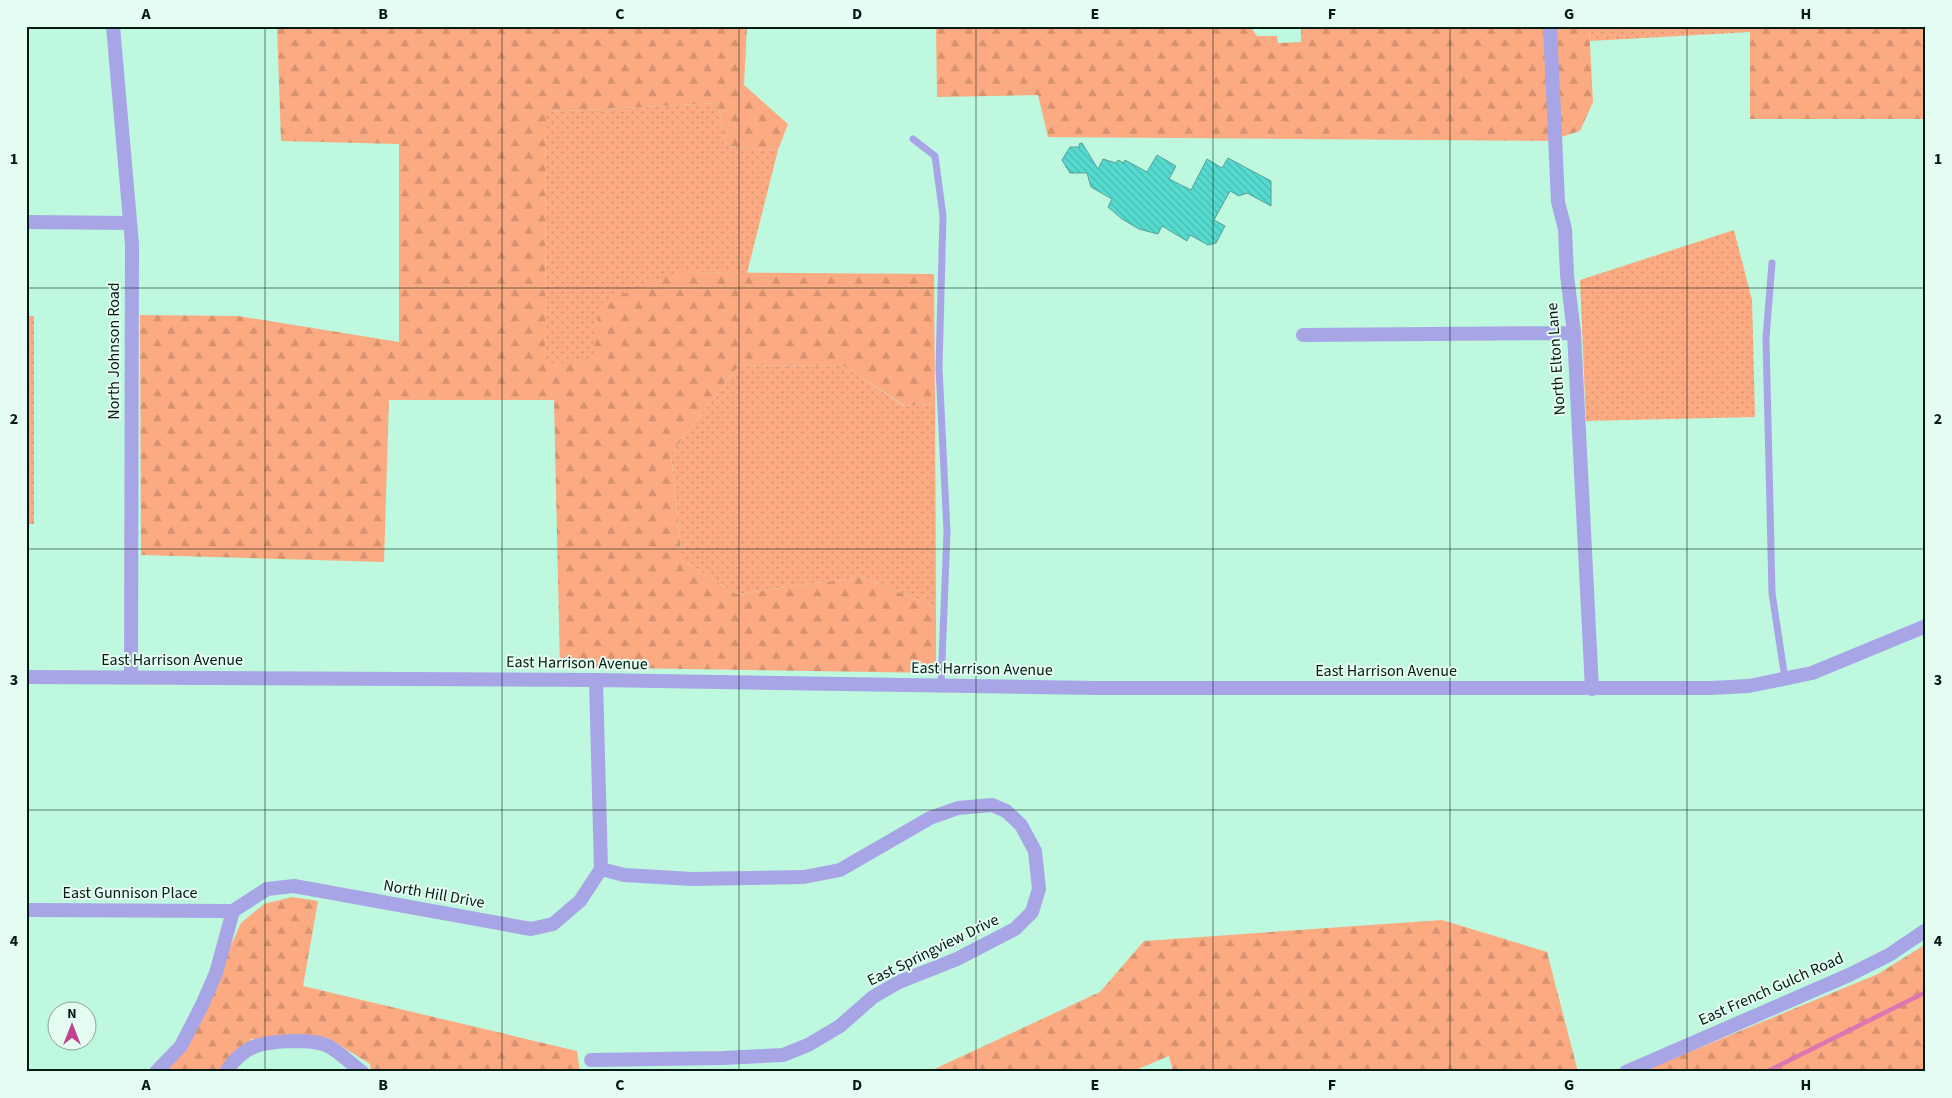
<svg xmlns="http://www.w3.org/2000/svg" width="1952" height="1098" viewBox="0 0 1952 1098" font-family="'Source Sans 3',sans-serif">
  <defs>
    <pattern id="grass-dots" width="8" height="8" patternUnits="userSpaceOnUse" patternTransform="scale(1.25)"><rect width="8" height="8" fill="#fcaa82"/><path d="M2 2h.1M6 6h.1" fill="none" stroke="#d6926f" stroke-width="1.8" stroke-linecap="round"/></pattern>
    <pattern id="forest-firs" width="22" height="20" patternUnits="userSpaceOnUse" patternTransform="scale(1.25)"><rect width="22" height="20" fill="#fcaa82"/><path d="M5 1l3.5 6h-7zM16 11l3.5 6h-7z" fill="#d6926f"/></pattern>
    <pattern id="building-back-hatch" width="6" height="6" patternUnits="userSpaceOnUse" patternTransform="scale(1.25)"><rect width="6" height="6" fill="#55dbcf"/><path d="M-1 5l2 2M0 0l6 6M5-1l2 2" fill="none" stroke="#48bbb1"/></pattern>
  </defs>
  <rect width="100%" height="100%" fill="#bdf8df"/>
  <path fill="url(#grass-dots)" d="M 1589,26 L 1750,26 L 1750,32 L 1590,41 Z
    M 718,103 L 726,146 L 778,150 L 747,273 L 676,272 L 592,362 L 545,364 L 546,112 Z
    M 1734,230 L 1752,300 L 1755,417 L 1586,421 L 1580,280 Z
    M 26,316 L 34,316 L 34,524 L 26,524 Z
    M 739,365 L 844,366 L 904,406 L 935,404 L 936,608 L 863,577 L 736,594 L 682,560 L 671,454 Z"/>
  <path fill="url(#forest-firs)" d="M 277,26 L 747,26 L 744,85 L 788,124 L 778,150 L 726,146 L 718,103 L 546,112 L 545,363 L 592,362 L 600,304 L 676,272 L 934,274 L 935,404 L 905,406 L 844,366 L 739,365 L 671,454 L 682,560 L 736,594 L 863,577 L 936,608 L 936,673 L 560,667 L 554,400 L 389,400 L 384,562 L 141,555 L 140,315 L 238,316 L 399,342 L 399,144 L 281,141 Z
    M 936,26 L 1250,26 L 1257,36 L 1277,36 L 1278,43 L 1301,42 L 1301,26 L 1589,26 L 1593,102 L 1580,131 L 1549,141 L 1048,137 L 1038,95 L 937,97 Z
    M 1750,26 L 1926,26 L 1926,119 L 1750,119 Z
    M 292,897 L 318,901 L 303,986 L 577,1051 L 580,1072 L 371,1072 L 370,1064 L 328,1038 L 251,1039 L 223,1072 L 165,1072 L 185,1047 L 241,923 L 264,904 Z
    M 1442,920 L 1547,952 L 1578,1072 L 1173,1072 L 1169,1056 L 1131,1072 L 928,1072 L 1100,992 L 1144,941 Z
    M 1926,944 L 1926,1072 L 1641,1072 L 1878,974 Z"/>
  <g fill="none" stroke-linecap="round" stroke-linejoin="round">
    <path stroke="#dd75b0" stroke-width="4.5" d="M 1766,1072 L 1926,992"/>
  </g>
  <path fill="url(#building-back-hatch)" stroke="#5c9f97" d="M 1082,143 L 1098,169 L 1103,159 L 1116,163 L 1118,160 L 1124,163 L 1125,160 L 1147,172 L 1157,155 L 1176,166 L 1169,179 L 1191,190 L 1207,159 L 1222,168 L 1228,158 L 1271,181 L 1271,206 L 1247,193 L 1239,196 L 1230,191 L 1214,220 L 1225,226 L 1216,243 L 1208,245 L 1190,235 L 1187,241 L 1162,226 L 1158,234 L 1139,229 L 1122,219 L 1108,207 L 1112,199 L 1091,187 L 1087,173 L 1070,173 L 1062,160 L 1070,147 L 1080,147 L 1079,144 Z"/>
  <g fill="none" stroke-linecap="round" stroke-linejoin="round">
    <path stroke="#a8a5e6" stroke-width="7" d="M 913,139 L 935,156 L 943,216 L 939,368 L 947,532 L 941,686
      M 1772,263 L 1766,338 L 1772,593 L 1785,679"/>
    <path stroke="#a8a5e6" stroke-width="14" d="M 113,26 L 132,244 L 131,677
      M 1550,26 L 1558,202 L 1565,229 L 1567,275 L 1574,333 L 1592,689
      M 26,222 L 130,223
      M 1303,335 L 1574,333
      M 26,677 L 596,680 L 1098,688 L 1711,688 L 1749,686 L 1812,673 L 1926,626
      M 26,910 L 233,911
      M 591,1060 L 723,1058 L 783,1055 L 808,1045 L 840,1026 L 873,997 L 899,982 L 957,959 L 1015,929 L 1032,912 L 1039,889 L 1035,851 L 1021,825 L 1006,811 L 992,805 L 958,808 L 930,818 L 840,870 L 804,877 L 692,879 L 624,875 L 601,869
      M 156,1072 L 181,1046 L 202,1005 L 216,973 L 233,911 L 267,889 L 294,886 L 531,929 L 553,924 L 580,901 L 601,869 L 596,680
      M 226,1072 C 244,1044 263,1042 293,1041 C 304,1041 318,1041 328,1046 C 340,1052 351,1064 362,1072
      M 1626,1072 L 1849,975 L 1889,955 L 1926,930"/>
  </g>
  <path fill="none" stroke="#041b13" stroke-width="1" stroke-opacity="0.55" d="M 265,26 L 265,1072M 502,26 L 502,1072M 739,26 L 739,1072M 976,26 L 976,1072M 1213,26 L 1213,1072M 1450,26 L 1450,1072M 1687,26 L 1687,1072M 26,288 L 1926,288M 26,549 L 1926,549M 26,810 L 1926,810"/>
  <g text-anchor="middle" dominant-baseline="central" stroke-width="4" stroke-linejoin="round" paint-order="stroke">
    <g font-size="16" fill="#041b13" stroke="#e5fcf2">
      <text transform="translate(114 351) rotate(-90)">North Johnson Road</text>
      <text transform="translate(1556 359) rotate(-94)">North Elton Lane</text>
      <text x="172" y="660">East Harrison Avenue</text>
      <text transform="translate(577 663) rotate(1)">East Harrison Avenue</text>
      <text transform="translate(982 669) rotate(1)">East Harrison Avenue</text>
      <text x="1386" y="671">East Harrison Avenue</text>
      <text x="130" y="893">East Gunnison Place</text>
      <text transform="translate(434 894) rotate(10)">North Hill Drive</text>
      <text transform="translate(933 950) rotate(-26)">East Springview Drive</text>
      <text transform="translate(1771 989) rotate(-24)">East French Gulch Road</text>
    </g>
  </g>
  <rect width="1952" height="1098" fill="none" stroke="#e5fcf2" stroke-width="55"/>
  <g transform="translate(72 1026)"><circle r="24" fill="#e5fcf2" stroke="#8ba299"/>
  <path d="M0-4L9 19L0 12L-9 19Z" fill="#c24390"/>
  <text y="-8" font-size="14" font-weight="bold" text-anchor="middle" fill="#041b13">N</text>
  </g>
  <rect x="28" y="28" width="1896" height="1042" fill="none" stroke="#041b13" stroke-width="2"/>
  <g font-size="16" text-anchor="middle" font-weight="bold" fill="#041b13">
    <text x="146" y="19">A</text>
    <text x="383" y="19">B</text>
    <text x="620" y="19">C</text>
    <text x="857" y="19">D</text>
    <text x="1095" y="19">E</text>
    <text x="1332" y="19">F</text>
    <text x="1569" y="19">G</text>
    <text x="1806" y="19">H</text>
    <text x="14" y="164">1</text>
    <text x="1938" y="164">1</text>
    <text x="14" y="424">2</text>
    <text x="1938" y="424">2</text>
    <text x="14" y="685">3</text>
    <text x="1938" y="685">3</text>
    <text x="14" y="946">4</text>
    <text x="1938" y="946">4</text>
    <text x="146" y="1090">A</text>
    <text x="383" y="1090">B</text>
    <text x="620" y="1090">C</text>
    <text x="857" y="1090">D</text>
    <text x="1095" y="1090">E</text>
    <text x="1332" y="1090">F</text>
    <text x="1569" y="1090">G</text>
    <text x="1806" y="1090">H</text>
  </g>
</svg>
